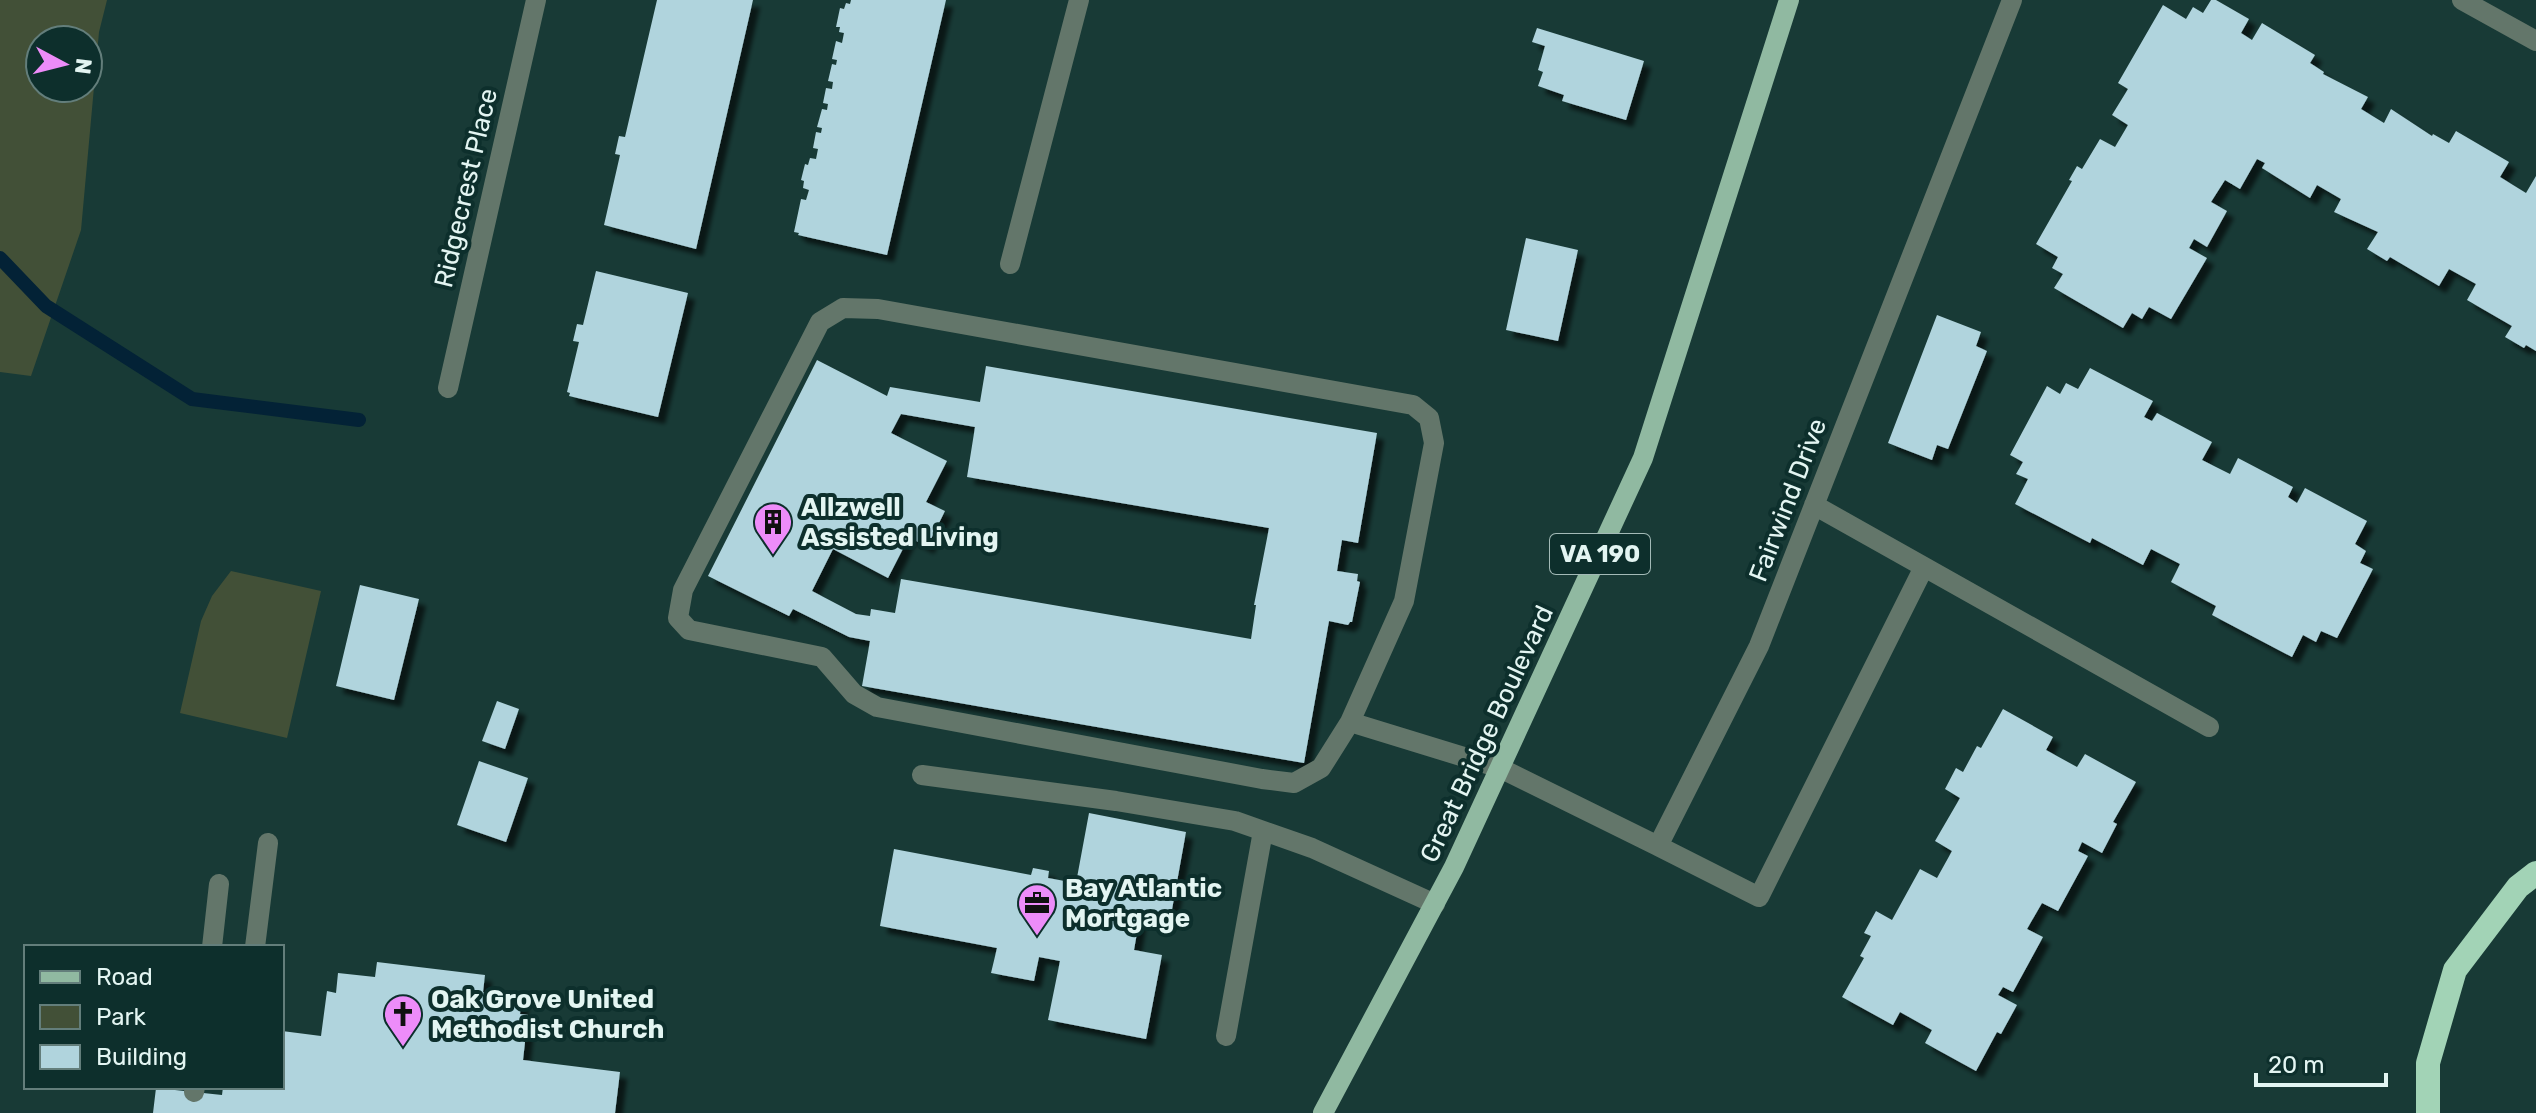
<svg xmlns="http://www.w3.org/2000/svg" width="2536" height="1113" viewBox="0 0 2536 1113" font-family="Rubik,sans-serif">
  <defs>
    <filter id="shadow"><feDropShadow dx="7" dy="7" stdDeviation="2" flood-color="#0009"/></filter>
  </defs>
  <rect width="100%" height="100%" fill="#183a36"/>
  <path fill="#425037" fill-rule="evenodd" d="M 0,0 L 107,0 L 99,32 L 81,230 L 31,376 L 0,372 ZM 40,40 L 88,40 L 88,88 L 40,88 Z
    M 231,571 L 321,591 L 287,738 L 180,713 L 201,621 L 212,596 Z"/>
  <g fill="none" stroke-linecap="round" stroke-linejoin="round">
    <path stroke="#032236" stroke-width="14" d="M 0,258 L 46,306 L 192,399 L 359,420"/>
  </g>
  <path fill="#b0d4dd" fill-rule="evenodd" filter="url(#shadow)" d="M 657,0 L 753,0 L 696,249 L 604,225 L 620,155 L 615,154 L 619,136 L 625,137 Z
    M 851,0 L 946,0 L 887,255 L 798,235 L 799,233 L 794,232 L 801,199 L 806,200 L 809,190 L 803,188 L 804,181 L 801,180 L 805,164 L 808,165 L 810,158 L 816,159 L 818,149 L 813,148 L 816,132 L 821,133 L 822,128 L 817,127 L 822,109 L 827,110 L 828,104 L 823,103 L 826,88 L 832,89 L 833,82 L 828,81 L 832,64 L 836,65 L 837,60 L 832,59 L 836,41 L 842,43 L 844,33 L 839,32 L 840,27 L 836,27 L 840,8 L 844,9 L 846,3 L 850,4 Z
    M 2211,0 L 2216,0 L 2249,19 L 2241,33 L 2252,40 L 2262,23 L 2315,55 L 2310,63 L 2324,72 L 2323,74 L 2368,97 L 2361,109 L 2384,123 L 2391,109 L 2432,136 L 2433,134 L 2449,143 L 2456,131 L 2509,162 L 2500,177 L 2526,193 L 2536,176 L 2536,351 L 2526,345 L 2524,348 L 2505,337 L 2512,326 L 2467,300 L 2476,284 L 2449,269 L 2439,286 L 2390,257 L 2387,261 L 2367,249 L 2378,232 L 2334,212 L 2341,199 L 2317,185 L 2310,198 L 2262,168 L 2265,163 L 2257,159 L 2240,189 L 2225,180 L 2211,202 L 2227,211 L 2207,247 L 2194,239 L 2189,248 L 2207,258 L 2171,319 L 2149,307 L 2142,319 L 2132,313 L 2123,328 L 2054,288 L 2063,274 L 2052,268 L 2058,257 L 2036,244 L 2072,181 L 2069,180 L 2077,166 L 2082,169 L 2100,139 L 2115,147 L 2128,125 L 2112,115 L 2128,89 L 2118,83 L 2163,5 L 2186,19 L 2193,7 L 2203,13 Z
    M 1537,28 L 1644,61 L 1626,120 L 1562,101 L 1564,95 L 1538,86 L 1543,72 L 1538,70 L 1545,46 L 1532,42 Z
    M 1526,238 L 1578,250 L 1558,341 L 1506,330 Z
    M 596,271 L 688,293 L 658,417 L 569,396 L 570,393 L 567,392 L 579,342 L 573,341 L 577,324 L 583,325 Z
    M 1937,315 L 1981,332 L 1976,346 L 1987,351 L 1948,449 L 1937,445 L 1932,460 L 1888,443 Z
    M 817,360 L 887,396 L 890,387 L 980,402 L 986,366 L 1377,433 L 1358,543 L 1342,540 L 1337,571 L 1358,574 L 1357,581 L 1360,582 L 1352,622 L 1350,622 L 1348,625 L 1329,621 L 1304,763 L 862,686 L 870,641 L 849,637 L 793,609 L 789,616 L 708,576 ZM 901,414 L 975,427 L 967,477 L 1269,528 L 1254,605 L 1256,605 L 1251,639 L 901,579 L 895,613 L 871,609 L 870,616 L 856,614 L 812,591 L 833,549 L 888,578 L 909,537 L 927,547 L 945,511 L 926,502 L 947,461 L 891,433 Z
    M 2090,368 L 2153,401 L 2144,417 L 2152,421 L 2157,413 L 2212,442 L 2202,460 L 2230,474 L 2238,458 L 2293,487 L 2288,497 L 2297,503 L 2305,488 L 2367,521 L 2355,544 L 2366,551 L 2360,563 L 2373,569 L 2337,638 L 2321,631 L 2316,642 L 2303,635 L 2292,657 L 2212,615 L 2216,606 L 2171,582 L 2180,564 L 2151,549 L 2143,565 L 2092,538 L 2090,543 L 2015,504 L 2028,479 L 2016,474 L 2023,462 L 2010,455 L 2047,386 L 2060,394 L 2066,383 L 2078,389 Z
    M 360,585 L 419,599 L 394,700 L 336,686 Z
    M 497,701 L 519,709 L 505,749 L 482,741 Z
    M 2003,709 L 2053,737 L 2046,750 L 2077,767 L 2085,754 L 2136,782 L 2113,822 L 2117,824 L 2102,853 L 2082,842 L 2078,851 L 2088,856 L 2058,911 L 2042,903 L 2027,929 L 2043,937 L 2013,992 L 2003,987 L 1998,995 L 2017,1005 L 2001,1034 L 1997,1032 L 1976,1071 L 1925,1043 L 1932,1030 L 1900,1012 L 1893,1025 L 1842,997 L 1864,958 L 1860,956 L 1871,936 L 1864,933 L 1876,911 L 1892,920 L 1920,869 L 1937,878 L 1952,851 L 1935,841 L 1960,798 L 1945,789 L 1956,768 L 1963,772 L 1977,746 L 1981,748 Z
    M 479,761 L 528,778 L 506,842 L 457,825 Z
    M 1089,813 L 1186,832 L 1171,915 L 1141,910 L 1134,950 L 1162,955 L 1146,1039 L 1048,1020 L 1060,961 L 1039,957 L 1034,981 L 991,973 L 997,948 L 880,926 L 894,849 L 1031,875 L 1033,868 L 1049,871 L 1048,878 L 1076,883 Z
    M 377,962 L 485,975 L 483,992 L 522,997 L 520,1014 L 528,1015 L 523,1060 L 620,1072 L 615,1113 L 153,1113 L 156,1088 L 222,1095 L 223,1087 L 282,1087 L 282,1031 L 321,1036 L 327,991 L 336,993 L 338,973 L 375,977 Z"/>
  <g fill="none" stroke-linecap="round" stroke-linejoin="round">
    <path stroke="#63766a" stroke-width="20" d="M 2462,0 L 2536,41
      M 1814,505 L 2209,727
      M 1350,722 L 1404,601 L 1434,443 L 1429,418 L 1413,405 L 878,309 L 843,308 L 820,322 L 683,590 L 678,618 L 689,630 L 822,657 L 854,694 L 877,707 L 1262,779 L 1294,783 L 1321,768 L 1350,722 L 1500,768 L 1658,846 L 1759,646 L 2012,0
      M 922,775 L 1116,801 L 1235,821 L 1312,848 L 1435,904
      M 1658,846 L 1759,897 L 1924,567
      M 212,947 L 219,884
      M 255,947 L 268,843
      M 1226,1036 L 1263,831
      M 194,1092 L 195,1087"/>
    <path stroke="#63766a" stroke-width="20" d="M 1010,264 L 1079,0
      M 448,388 L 536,0"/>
    <path stroke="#90b9a1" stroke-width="20" d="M 1323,1113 L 1454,867 L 1643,458 L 1789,0"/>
    <path stroke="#a2d3b6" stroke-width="24" d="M 2428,1113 L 2428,1063 L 2455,970 L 2518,887 L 2536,873"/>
  </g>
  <defs>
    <symbol id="building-pin" viewBox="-11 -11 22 30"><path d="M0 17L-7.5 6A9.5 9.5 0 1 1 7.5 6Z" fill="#ed8cf9" stroke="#0d2f2c"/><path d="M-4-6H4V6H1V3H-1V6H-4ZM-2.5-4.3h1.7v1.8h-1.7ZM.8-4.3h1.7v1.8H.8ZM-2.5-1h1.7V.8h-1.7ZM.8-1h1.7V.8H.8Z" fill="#111"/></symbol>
    <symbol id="office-pin" viewBox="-11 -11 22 30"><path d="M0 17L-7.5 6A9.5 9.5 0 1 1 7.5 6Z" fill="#ed8cf9" stroke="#0d2f2c"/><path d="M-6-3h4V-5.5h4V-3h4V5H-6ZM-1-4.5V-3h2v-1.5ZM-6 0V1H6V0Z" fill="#111"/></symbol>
    <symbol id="church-pin" viewBox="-11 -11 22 30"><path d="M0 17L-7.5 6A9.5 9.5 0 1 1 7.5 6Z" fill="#ed8cf9" stroke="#0d2f2c"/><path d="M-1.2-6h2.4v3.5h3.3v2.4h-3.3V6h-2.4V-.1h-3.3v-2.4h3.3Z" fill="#111"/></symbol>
  </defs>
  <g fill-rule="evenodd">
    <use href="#building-pin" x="751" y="500" width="44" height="60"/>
    <use href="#office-pin" x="1015" y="881" width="44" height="60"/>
    <use href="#church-pin" x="381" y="992" width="44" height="60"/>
  </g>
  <g text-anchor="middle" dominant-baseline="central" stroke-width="8" stroke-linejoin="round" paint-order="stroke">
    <rect fill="#0d2f2c" stroke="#a3bab7" stroke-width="2" x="1550" y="534" width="100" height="40" rx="6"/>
    <g font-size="24" font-weight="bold" fill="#e3f5f2">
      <text x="1600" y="554">VA 190</text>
    </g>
    <g font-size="26" fill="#e3f5f2" stroke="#0d2f2c">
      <text transform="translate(466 188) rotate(-77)">Ridgecrest Place</text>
      <text transform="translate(1788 500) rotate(-69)">Fairwind Drive</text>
      <text transform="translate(1487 734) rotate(-65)">Great Bridge Boulevard</text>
    </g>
    <g font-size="26" font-weight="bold" fill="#e3f5f2" stroke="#0d2f2c" text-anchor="start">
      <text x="801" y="507">Allzwell<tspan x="801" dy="30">Assisted Living</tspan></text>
      <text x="1065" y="888">Bay Atlantic<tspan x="1065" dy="30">Mortgage</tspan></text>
      <text x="431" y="999">Oak Grove United<tspan x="431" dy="30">Methodist Church</tspan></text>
    </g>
  </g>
  <rect x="24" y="945" width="260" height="144" fill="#0d2f2c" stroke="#637e7b" stroke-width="2"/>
  <rect x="40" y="971" width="40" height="12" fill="#90b9a1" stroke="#637e7b" stroke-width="2"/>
  <text x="96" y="985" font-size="24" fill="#e3f5f2">Road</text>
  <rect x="40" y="1005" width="40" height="24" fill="#425037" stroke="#637e7b" stroke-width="2"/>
  <text x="96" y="1025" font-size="24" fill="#e3f5f2">Park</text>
  <rect x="40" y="1045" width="40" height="24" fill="#b0d4dd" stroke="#637e7b" stroke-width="2"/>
  <text x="96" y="1065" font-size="24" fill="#e3f5f2">Building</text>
  <g transform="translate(64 64) rotate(97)"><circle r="38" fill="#0d2f2c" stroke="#637e7b" stroke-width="2"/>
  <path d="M0-6L14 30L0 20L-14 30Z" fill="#ed8cf9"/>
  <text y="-12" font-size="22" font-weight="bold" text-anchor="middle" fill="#e3f5f2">N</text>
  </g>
  <path d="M2256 1073v12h130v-12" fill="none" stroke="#e3f5f2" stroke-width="4"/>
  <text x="2268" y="1073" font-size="24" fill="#e3f5f2" stroke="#0d2f2c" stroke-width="6" paint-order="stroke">20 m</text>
</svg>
